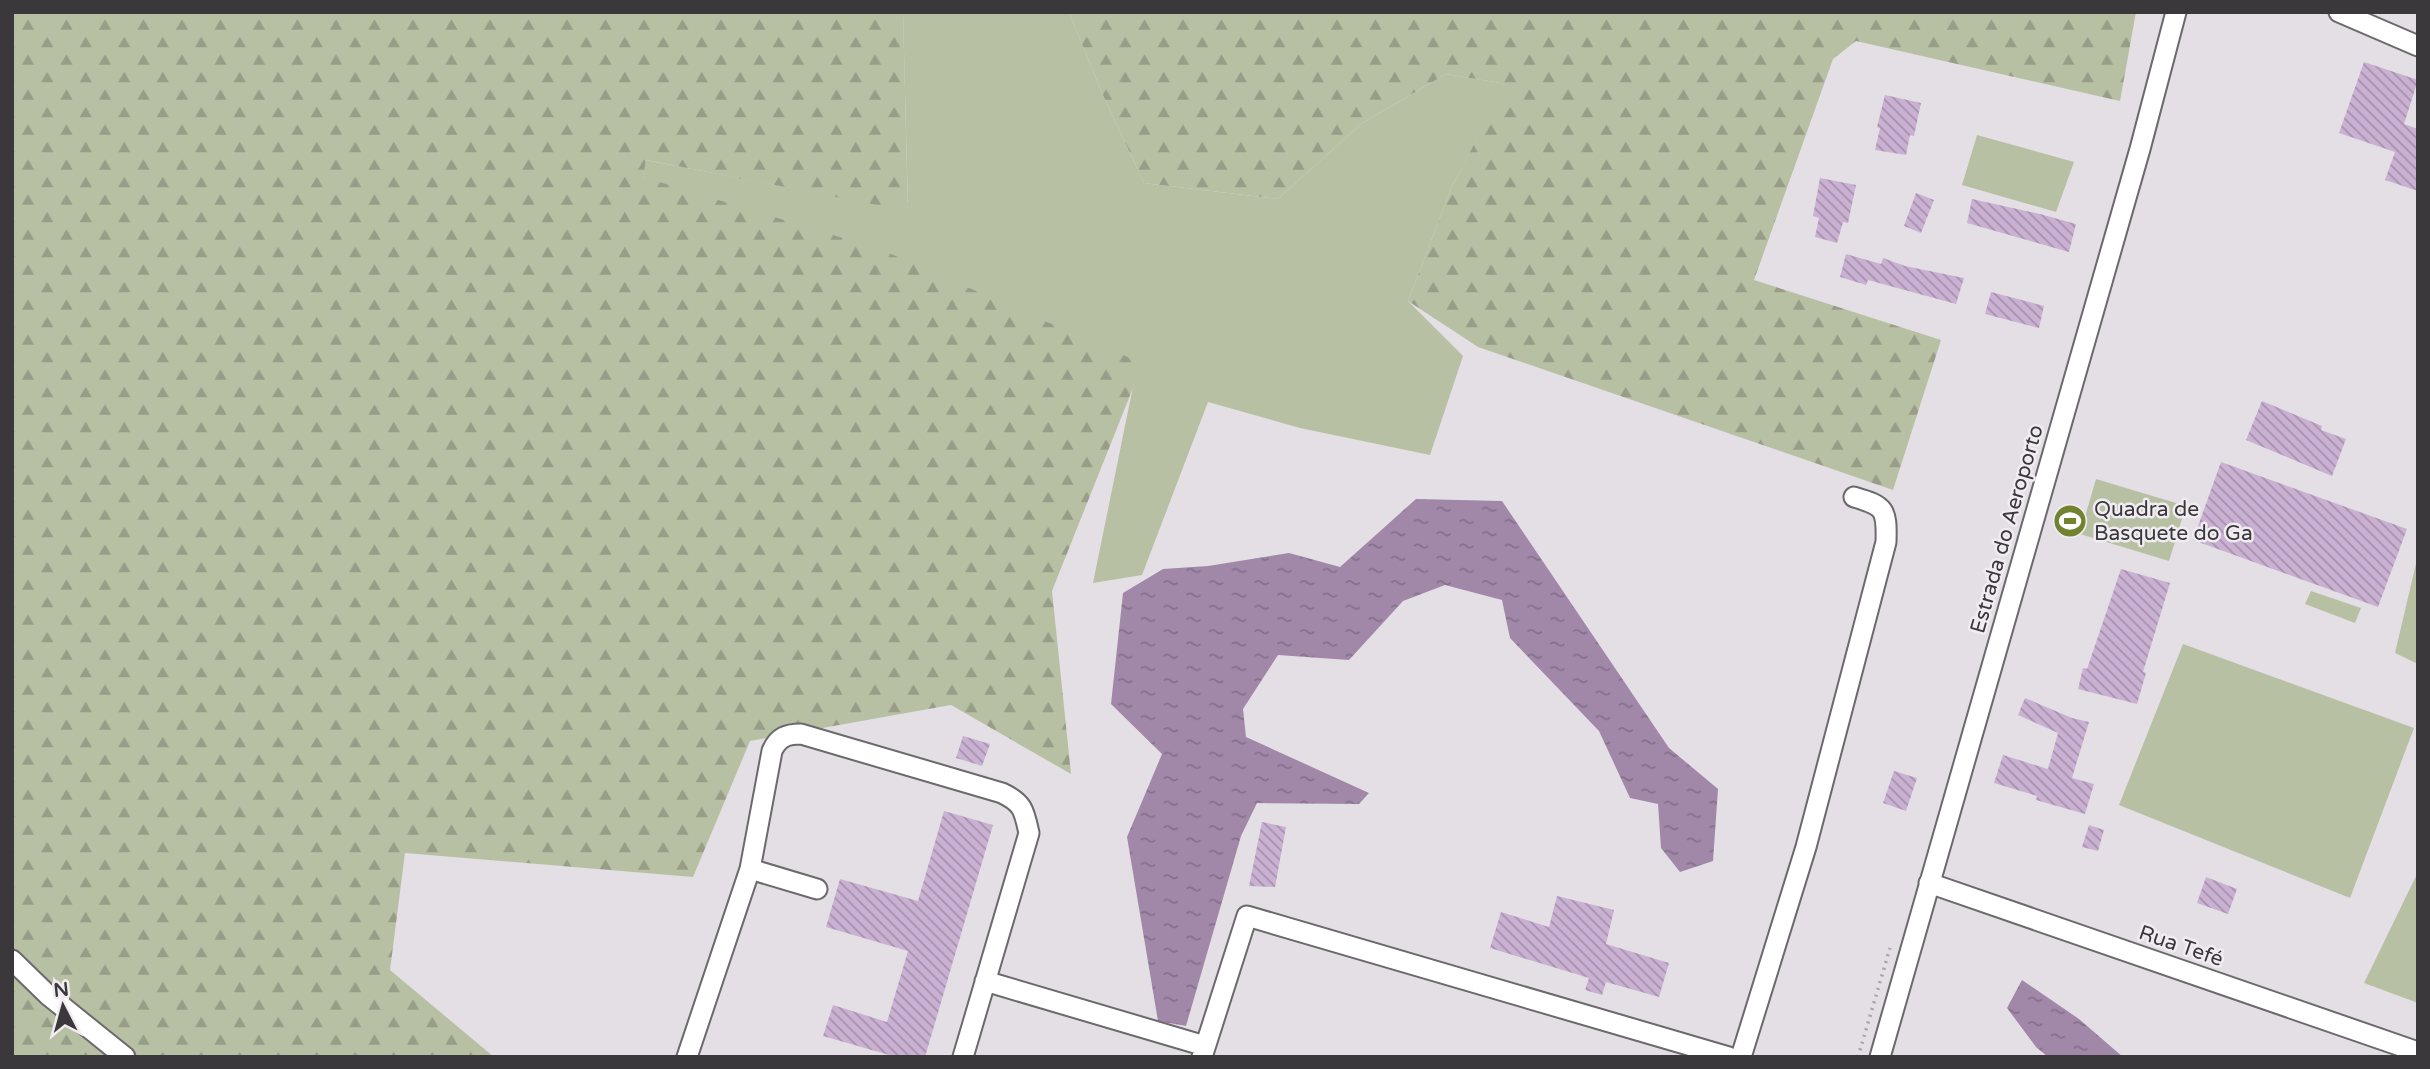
<svg xmlns="http://www.w3.org/2000/svg" width="2430" height="1069" viewBox="0 0 2430 1069" font-family="'Varela Round',sans-serif">
  <defs>
    <pattern id="forest-firs" width="22" height="20" patternUnits="userSpaceOnUse" patternTransform="scale(1.75)"><rect width="22" height="20" fill="#b8c0a4"/><path d="M5 1l3.5 6h-7zM16 11l3.5 6h-7z" fill="#979d87"/></pattern>
    <pattern id="water-ripples" width="26" height="14" patternUnits="userSpaceOnUse" patternTransform="scale(1.75)"><rect width="26" height="14" fill="#a188a9"/><path d="M2 4q2-2 4 0t4 0M15 11q2-2 4 0t4 0" fill="none" stroke="#84708b"/></pattern>
    <pattern id="building-back-hatch" width="6" height="6" patternUnits="userSpaceOnUse" patternTransform="scale(1.75)"><rect width="6" height="6" fill="#cab1d3"/><path d="M-1 5l2 2M0 0l6 6M5-1l2 2" fill="none" stroke="#a591ac"/></pattern>
  </defs>
  <rect width="100%" height="100%" fill="#e3dfe4"/>
  <path fill="#b8c0a4" d="M 903,12 L 1069,12 L 1102,93 L 1144,183 L 1278,199 L 1361,124 L 1446,74 L 1507,84 L 1452,186 L 1408,301 L 1463,356 L 1430,455 L 1300,428 L 1208,402 L 1142,575 L 1093,583 L 1138,362 L 643,177 L 645,160 L 908,210 Z
    M 1977,135 L 2074,162 L 2056,212 L 1962,185 Z
    M 2096,479 L 2186,506 L 2169,561 L 2080,534 Z
    M 2418,555 L 2418,664 L 2395,653 Z
    M 2311,591 L 2361,608 L 2355,623 L 2305,604 Z
    M 2183,644 L 2414,728 L 2350,898 L 2119,805 Z
    M 2418,872 L 2418,1003 L 2364,983 Z"/>
  <path fill="url(#forest-firs)" d="M 12,12 L 903,12 L 908,211 L 646,160 L 643,177 L 882,250 L 1139,362 L 1133,388 L 1052,591 L 1071,774 L 951,705 L 750,741 L 693,877 L 405,853 L 390,970 L 494,1057 L 12,1057 Z
    M 1069,12 L 2136,12 L 2120,101 L 1856,41 L 1833,59 L 1754,280 L 1941,340 L 1893,490 L 1478,347 L 1408,301 L 1452,186 L 1506,84 L 1446,74 L 1361,124 L 1278,199 L 1144,183 L 1102,93 Z"/>
  <path fill="url(#water-ripples)" d="M 1416,499 L 1502,501 L 1669,748 L 1718,789 L 1713,861 L 1680,872 L 1661,848 L 1658,804 L 1630,798 L 1599,731 L 1510,638 L 1502,600 L 1445,585 L 1403,601 L 1349,660 L 1278,655 L 1243,709 L 1246,737 L 1369,793 L 1359,804 L 1257,803 L 1241,836 L 1186,1026 L 1158,1021 L 1127,837 L 1162,754 L 1111,704 L 1123,593 L 1163,569 L 1208,566 L 1289,553 L 1340,567 Z
    M 2022,980 L 2079,1019 L 2123,1057 L 2048,1057 L 2036,1047 L 2007,1008 Z"/>
  <path fill="url(#building-back-hatch)" d="M 2364,62 L 2418,80 L 2404,124 L 2418,129 L 2418,191 L 2385,180 L 2395,152 L 2339,133 Z
    M 1885,95 L 1921,103 L 1914,136 L 1910,135 L 1906,155 L 1875,150 L 1880,128 L 1877,127 Z
    M 1820,178 L 1856,185 L 1848,223 L 1843,222 L 1837,243 L 1815,237 L 1819,218 L 1813,216 Z
    M 1916,193 L 1934,200 L 1921,233 L 1904,226 Z
    M 1972,199 L 2040,214 L 2076,224 L 2069,252 L 1967,223 Z
    M 1846,254 L 1881,264 L 1883,258 L 1905,266 L 1964,278 L 1956,304 L 1868,280 L 1866,285 L 1840,277 Z
    M 1991,292 L 2044,306 L 2039,328 L 1985,314 Z
    M 2262,401 L 2322,426 L 2321,430 L 2346,439 L 2332,476 L 2246,440 Z
    M 2221,462 L 2407,529 L 2378,607 L 2193,540 Z
    M 2121,569 L 2170,583 L 2143,672 L 2146,673 L 2137,704 L 2078,689 L 2083,668 L 2087,669 Z
    M 2025,698 L 2072,718 L 2089,722 L 2072,778 L 2094,784 L 2085,814 L 2036,800 L 2037,796 L 1994,783 L 2003,755 L 2048,769 L 2058,733 L 2018,715 Z
    M 963,736 L 990,744 L 982,766 L 956,758 Z
    M 1894,771 L 1917,778 L 1906,811 L 1883,803 Z
    M 944,811 L 993,825 L 925,1057 L 896,1057 L 823,1036 L 833,1005 L 887,1022 L 908,951 L 826,927 L 840,879 L 918,901 Z
    M 1262,822 L 1286,827 L 1275,887 L 1249,886 Z
    M 2089,825 L 2104,830 L 2098,851 L 2082,847 Z
    M 2206,877 L 2237,889 L 2228,914 L 2197,903 Z
    M 1557,896 L 1614,910 L 1606,944 L 1669,963 L 1659,997 L 1606,982 L 1602,995 L 1585,990 L 1589,978 L 1490,948 L 1501,912 L 1549,927 Z"/>
  <g fill="none" stroke-linecap="round" stroke-linejoin="round">
    <defs>
      <path id="minor" d="M 2339,12 L 2418,46
        M 750,869 L 817,889
        M 1929,883 L 2418,1052
        M 12,960 L 48,995 L 125,1057
        M 985,981 L 1205,1046
        M 687,1057 L 750,869 L 772,751 C 778,737 787,734 801,734 L 1002,793 C 1023,803 1024,810 1029,833 L 963,1057
        M 1202,1057 L 1247,916 L 1729,1057
        M 1741,1057 L 1806,847 L 1886,542 C 1887,509 1885,506 1854,497
        M 1880,1057 L 2140,149 L 2176,12"/>
    </defs>
    <use href="#minor" stroke="#6c696d" stroke-width="23"/>
    <path stroke="#a7a4a8" stroke-width="3.5" stroke-dasharray="2 5" stroke-linecap="butt" d="M 1858,1057 L 1890,948"/>
    <use href="#minor" stroke="#fff" stroke-width="19"/>
  </g>
  <defs>
    <symbol id="stadium-disc" viewBox="-11 -11 22 22"><circle r="9.5" fill="#718231" stroke="#f0ecf1"/><path d="M0-5a6.5 5 0 1 0 0 10a6.5 5 0 1 0 0-10ZM-3.5-1.8h7v3.6h-7Z" fill="#fff"/></symbol>
  </defs>
  <g fill-rule="evenodd">
    <use href="#stadium-disc" x="2051" y="502" width="38" height="38"/>
  </g>
  <g text-anchor="middle" dominant-baseline="central" stroke-width="5" stroke-linejoin="round" paint-order="stroke">
    <g font-size="21" fill="#3a383a" stroke="#f0ecf1" text-anchor="start">
      <text x="2094" y="509">Quadra de<tspan x="2094" dy="24">Basquete do Ga</tspan></text>
    </g>
    <g font-size="21" fill="#3a383a" stroke="#f0ecf1">
      <text transform="translate(2007 529) rotate(-74)">Estrada do Aeroporto</text>
      <text transform="translate(2181 946) rotate(19)">Rua Tefé</text>
    </g>
  </g>
  <rect width="2430" height="1069" fill="none" stroke="#3a383a" stroke-width="28"/>
  <g transform="translate(63 1006) rotate(354)" stroke="#f0ecf1" stroke-width="5" paint-order="stroke">
  <path d="M0-5L12 26L0 18L-12 26Z" fill="#3a383a"/>
  <text y="-10" font-size="19" font-weight="bold" text-anchor="middle" fill="#3a383a">N</text>
  </g>
</svg>
